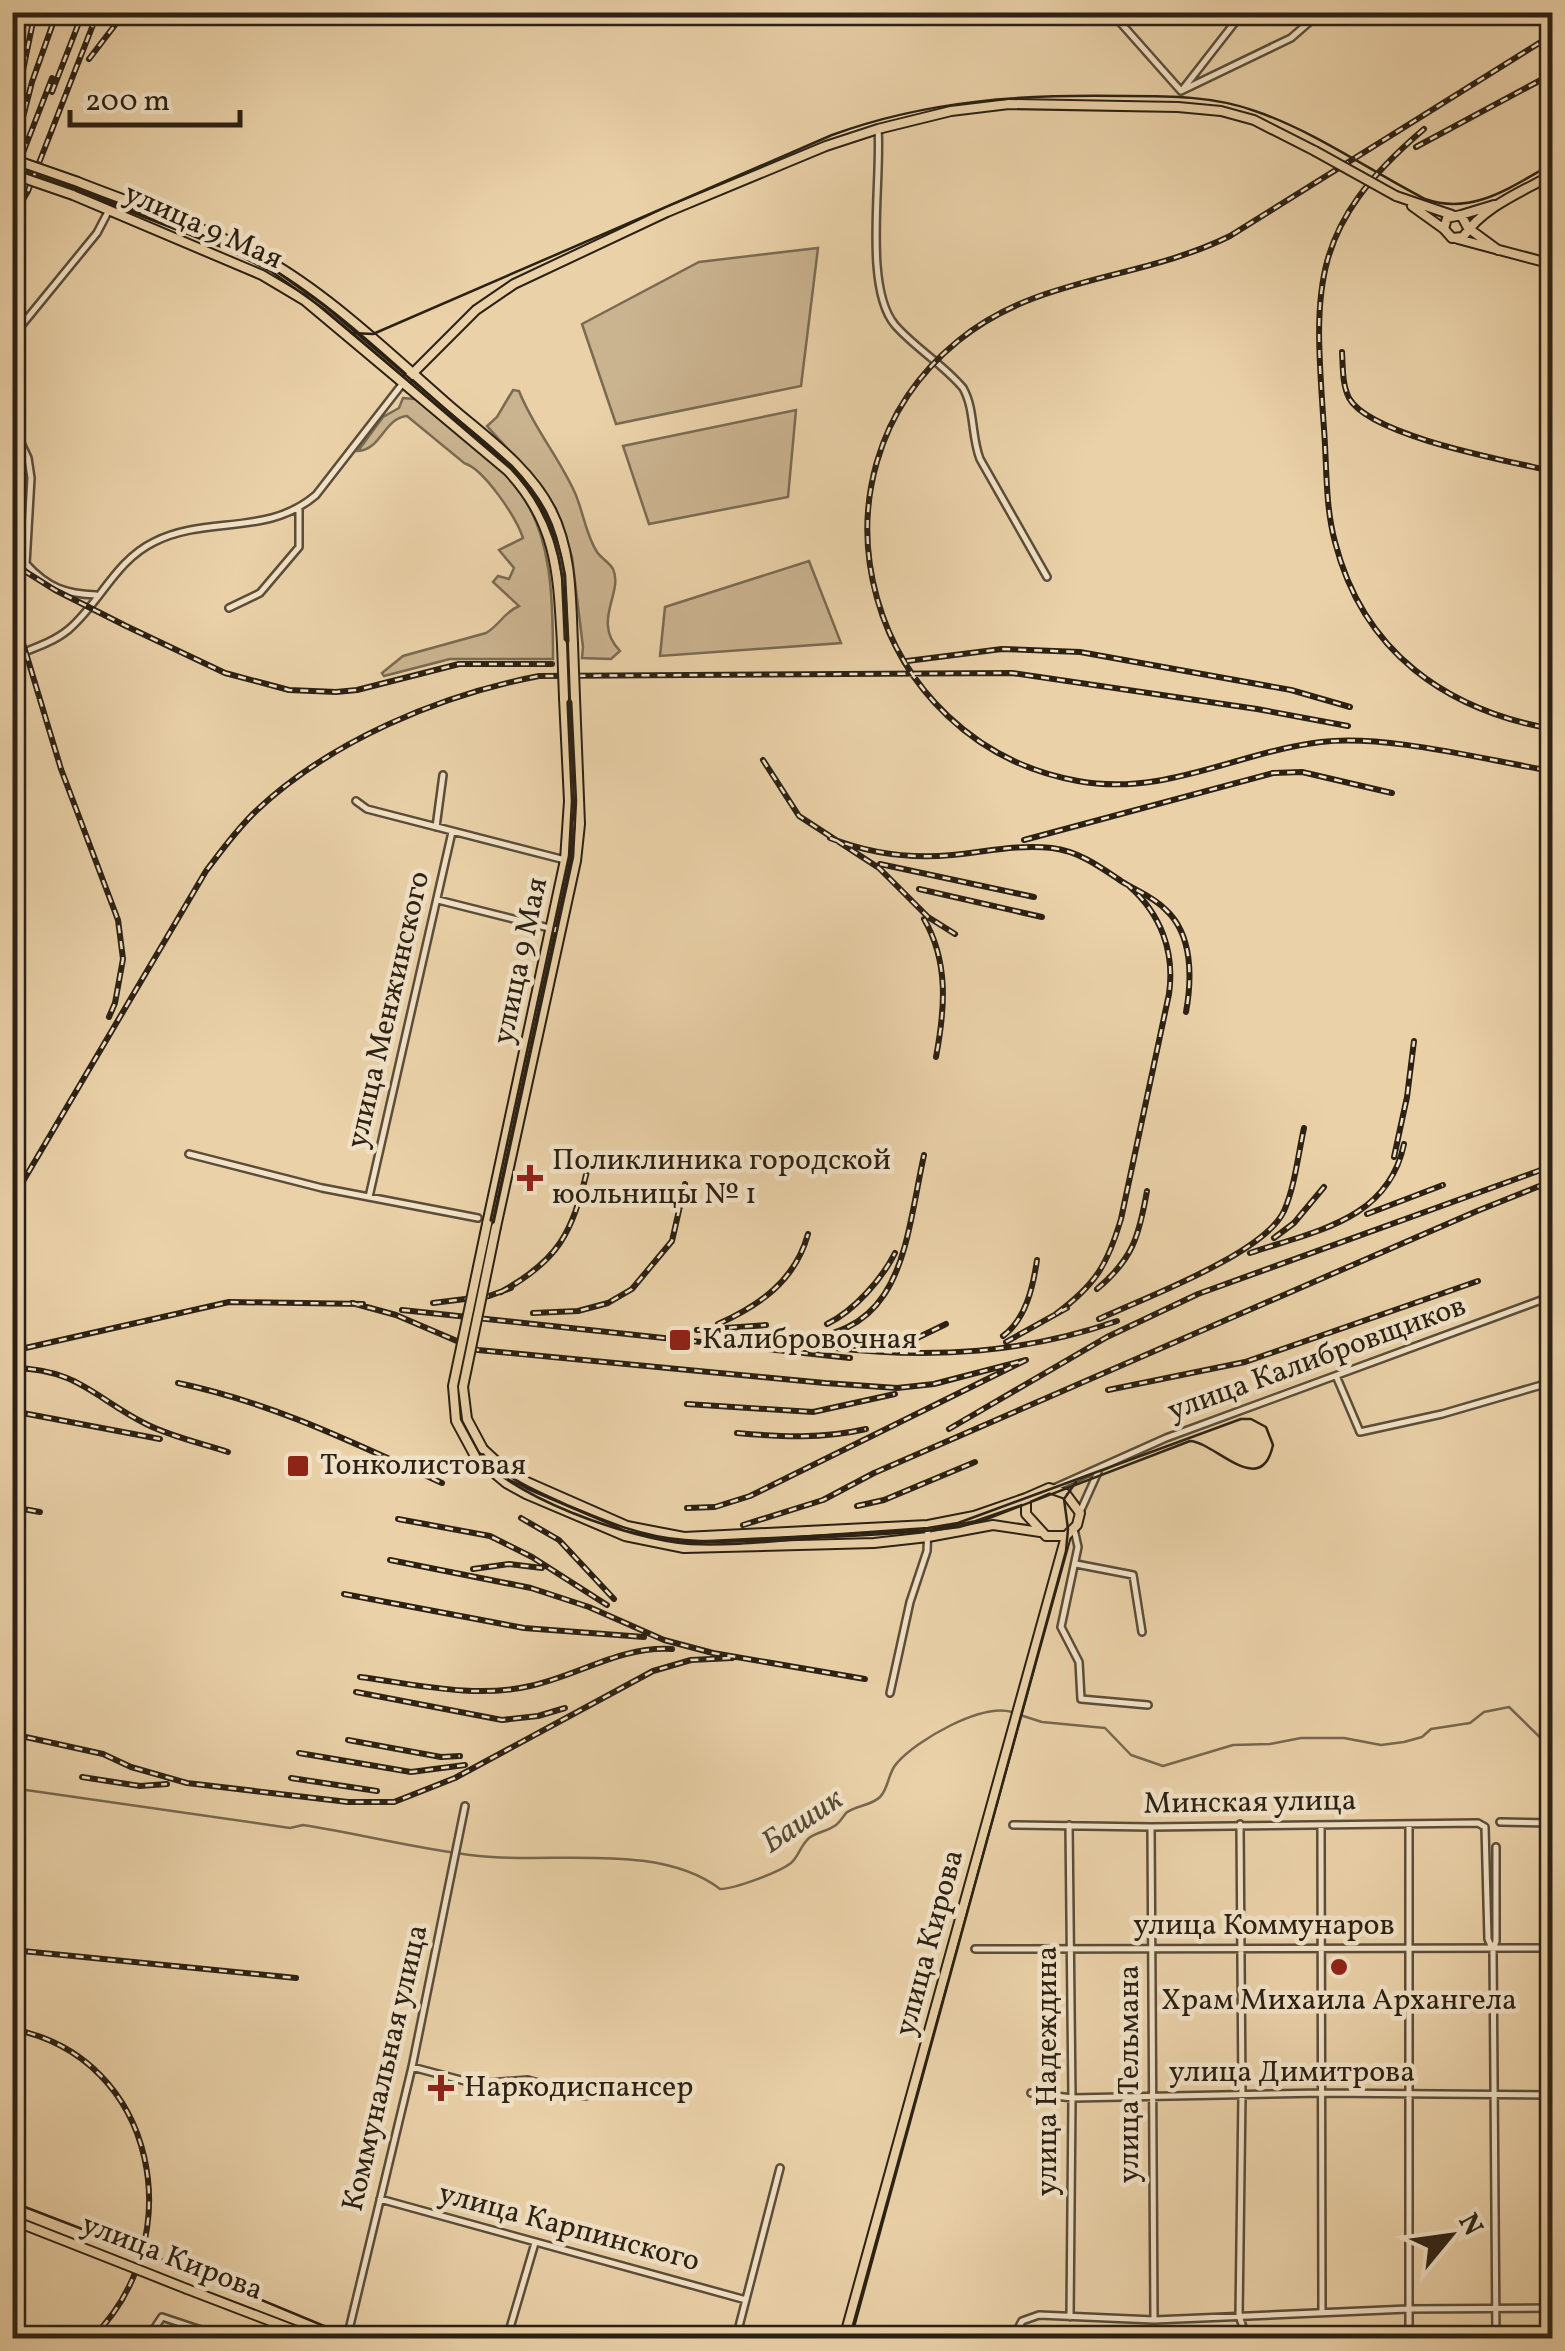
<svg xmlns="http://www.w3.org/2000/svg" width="1565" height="2351" viewBox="0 0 1565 2351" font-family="Vollkorn,serif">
  <rect width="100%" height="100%" fill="#ead1a8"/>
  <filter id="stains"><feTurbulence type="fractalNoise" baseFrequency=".002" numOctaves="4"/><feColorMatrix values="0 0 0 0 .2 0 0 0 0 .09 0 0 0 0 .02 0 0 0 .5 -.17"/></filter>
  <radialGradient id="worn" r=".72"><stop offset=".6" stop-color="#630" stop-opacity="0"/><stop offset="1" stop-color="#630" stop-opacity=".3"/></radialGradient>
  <path fill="#cab38f" stroke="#7a6a52" stroke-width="2.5" d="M 818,248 L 801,386 L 616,424 L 582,324 L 699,262 Z
    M 513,390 L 519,391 C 533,427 559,457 575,493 C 583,511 586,535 597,552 C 601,558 609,562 613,569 C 624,593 591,621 620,651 L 611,659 L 582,658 L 583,647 L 572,557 L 555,508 L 543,488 L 487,426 L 497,417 Z
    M 403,398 L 415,399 L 431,411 C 460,435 494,458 517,488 C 553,534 553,603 553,659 L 450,659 L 384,676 L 382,673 L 403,656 L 486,633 C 501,624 503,613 519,606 L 493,582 L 498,576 L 509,579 L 514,568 L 499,550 L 523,538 C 516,517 484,469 464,463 L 407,416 C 384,418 381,450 358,451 L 383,417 L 399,408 Z
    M 796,410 L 788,497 L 649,524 L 623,446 Z
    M 809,561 L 841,643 L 660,656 L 665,607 Z"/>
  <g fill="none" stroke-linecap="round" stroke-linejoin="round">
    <path stroke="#77674f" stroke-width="2.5" d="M 1020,1715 L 1042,1722 L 1105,1728 L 1131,1755 L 1163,1766 L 1233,1745 L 1270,1744 L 1301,1738 L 1344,1738 L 1381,1745 L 1404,1742 L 1422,1737 L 1431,1729 L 1470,1723 L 1484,1712 L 1509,1707 L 1552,1749
      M 12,1788 L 290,1828 L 303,1825 C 362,1834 420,1850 479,1856 C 552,1864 659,1842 720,1889 C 734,1889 780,1872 791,1863 C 798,1857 801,1845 809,1838 C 817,1832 828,1831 836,1825 C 840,1822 843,1817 846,1813 C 856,1805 871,1806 880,1797 C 889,1788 888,1772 897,1763 C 917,1740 981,1703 1012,1712"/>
    <defs>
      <path id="minor" d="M 1111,12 L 1181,91
        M 1183,89 L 1243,12
        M 1181,91 L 1291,38 L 1321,12
        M 878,129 C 882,179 863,287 895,325 C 915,348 943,364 963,388 C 975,409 971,436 980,459 L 1047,577
        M 12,337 L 97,233 L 109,210
        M 12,424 L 28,458 L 31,478 L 26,564 C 48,588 66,594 96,595
        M 229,608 L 260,593 L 299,547 L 299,510
        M 12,657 C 31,649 52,643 68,630 C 100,603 115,561 154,542 C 207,515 267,537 316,495 L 403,383
        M 356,801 L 367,809 L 565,860
        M 436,827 L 443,775
        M 438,900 L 561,931
        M 189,1154 L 322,1188 L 478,1218
        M 369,1197 L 452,832
        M 1337,1378 L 1360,1432 L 1442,1414 L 1552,1382
        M 1054,1488 L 1166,1438 L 1552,1296
        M 1080,1512 L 1098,1472
        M 1074,1529 L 1078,1547 L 1061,1627 L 1079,1662 L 1081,1699 L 1148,1705
        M 1076,1564 L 1133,1575 L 1142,1632
        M 890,1693 L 910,1602 L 927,1551 L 928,1525
        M 1500,1822 L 1552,1823
        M 1240,1824 L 1242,2095 L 1239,2316 L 1247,2338
        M 1013,1825 L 1151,1827 L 1478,1823 L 1485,1827 L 1488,1939 L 1493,1950 L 1496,2338
        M 1069,1825 L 1072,2098 L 1070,2317
        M 1321,1826 L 1322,2313
        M 1151,1827 L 1154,2319
        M 975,1949 L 1552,1948
        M 1493,1950 L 1496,1941 L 1496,1847
        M 412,2067 L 476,2084 L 528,2080 L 584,2096 L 594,2094
        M 1031,2093 L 1072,2098 L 1321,2093 L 1552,2095
        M 380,2199 L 746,2300
        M 349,2330 L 372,2338
        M 148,2338 L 162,2317 L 225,2338
        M 347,2338 L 412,2067 L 465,1806
        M 507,2338 L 535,2243
        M 736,2338 L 780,2168
        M 1013,2338 L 1022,2321 L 1039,2315 L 1154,2320 L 1408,2309 L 1552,2308
        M 1409,2338 L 1409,1824"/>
      <path id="major" d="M 78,182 C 143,208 213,229 274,264 C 336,301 396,359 451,407 C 487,438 529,467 551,510 C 572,551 571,599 573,644
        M 73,195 L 262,275 L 304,300 L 508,471 C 558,524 558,576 562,644
        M 1396,196 L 1452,215
        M 1412,206 L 1444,229
        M 1461,215 L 1494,205
        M 1458,239 L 1552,264
        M 1498,250 L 1468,228 L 1461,215 L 1447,218 L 1444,229 L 1452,238 L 1463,237 C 1483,207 1521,192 1552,175
        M 403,383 L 476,310 L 514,284 L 667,212 L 826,146 L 878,129 L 951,111 L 1009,104 L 1178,107 L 1221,111 L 1254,120 L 1315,151
        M 487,1224 L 565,860 L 569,801 L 564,698
        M 496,1227 L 576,861 L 580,824 L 575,698
        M 483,1449 L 511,1475 L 627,1526 L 684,1537 L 928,1525 L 974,1516 L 1026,1498
        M 476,1458 L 506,1483 L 526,1494 L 625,1536 L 684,1548 L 874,1543 L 928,1537 L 993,1525 L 1040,1532
        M 1049,1488 L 1066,1494 L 1080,1513 L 1077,1525 L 1066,1536 L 1046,1536 L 1026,1514 L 1026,1498 Z
        M 12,2220 L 124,2264
        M 187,2289 L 315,2338
        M 844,2338 L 1066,1536"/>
    </defs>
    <use href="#minor" stroke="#5b4d39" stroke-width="10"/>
    <use href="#major" stroke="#2b2114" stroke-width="12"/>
    <use href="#minor" stroke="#f1e1c6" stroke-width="5"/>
    <use href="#major" stroke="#ead1a8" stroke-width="8"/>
    <path stroke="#2b2114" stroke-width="2.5" d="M 12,163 L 218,243 L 273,269 L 326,307 L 512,466 C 542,497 558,533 565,575 L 576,801 L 573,857 L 461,1372 C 452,1454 504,1477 569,1506 C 607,1522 643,1537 685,1540 C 718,1543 751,1540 784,1538 C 832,1535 880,1531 928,1528 L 958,1523 L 1241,1419 L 1251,1419 L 1266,1427 L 1273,1445 C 1261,1500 1215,1442 1190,1441 L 984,1520 L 959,1527 C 911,1534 862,1535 813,1538 C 773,1541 731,1546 690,1544 C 632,1540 503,1496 471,1446 C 456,1423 455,1398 458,1372 L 569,856 L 572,801 L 562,576 C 556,534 540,499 510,468 L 324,309 L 272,272 L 227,249 L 12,166
      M 352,333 L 373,334 L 832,135 C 928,100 1024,94 1126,96 C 1169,96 1214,96 1255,111 C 1314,131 1369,170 1425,199 C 1473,216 1512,186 1552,164
      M 12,2202 L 194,2272 L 353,2338
      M 851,2338 L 1066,1551 L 1068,1529 L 1064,1499 L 1076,1482"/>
    <defs>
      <path id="rail" d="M 1552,35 L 1230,236 C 1139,281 1038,275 958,341 C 791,477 869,744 1078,781 C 1165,797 1237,752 1321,742 C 1387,734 1485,760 1552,771
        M 89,59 L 125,12
        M 21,80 L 35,12
        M 52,92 L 83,12
        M 21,125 L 32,82 L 57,12
        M 1424,129 C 1308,228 1314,287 1324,429 C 1327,467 1325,505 1335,542 C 1363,652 1446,710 1552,729
        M 1416,147 L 1552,74
        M 12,181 L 52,78
        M 12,219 L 28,191 L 98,12
        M 1342,352 C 1343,367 1342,384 1349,398 C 1370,436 1508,461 1552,471
        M 12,559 L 23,570 L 55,590 L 126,626 L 225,673 L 289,690 L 336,692 L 357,690 L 459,664 L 552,664
        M 12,607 L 61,769 L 118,920 L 123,959 L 115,1003 L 109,1017
        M 907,661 L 1002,649 L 1080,652 L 1291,690 L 1350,707
        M 12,741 L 23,714 L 23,677
        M 763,760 L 799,816 L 879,868 L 928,917 L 955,934
        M 830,838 C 868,853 911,859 952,855 C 985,852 1018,844 1052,848 C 1078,851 1099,866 1121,881 C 1135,890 1154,897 1166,910 C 1193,935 1192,979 1186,1012
        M 1024,840 L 1273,773 L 1302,772 L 1392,793
        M 880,864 L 1034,897
        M 919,889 L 1042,917
        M 924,919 C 949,962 945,1009 936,1057
        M 1394,1157 L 1407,1097 L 1414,1041
        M 12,1200 L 206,871 C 222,850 237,829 256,811 C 330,741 440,695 539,676 L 1012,673 L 1257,709 L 1348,726
        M 1367,1214 L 1443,1185
        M 1274,1238 L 1294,1223 L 1324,1187
        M 1250,1253 C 1314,1231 1388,1221 1404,1144
        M 1097,1289 C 1133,1259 1139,1236 1147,1191
        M 501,1292 C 559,1260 572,1233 587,1171
        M 352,1303 L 396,1315 L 478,1350 L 825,1383 L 897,1388 L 934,1384 L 1026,1360 L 750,1496 L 715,1507 L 687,1508
        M 433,1303 L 489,1296 L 511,1288
        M 402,1310 L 850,1358
        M 533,1313 L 578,1311 L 608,1303 L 632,1289 L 672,1241 L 685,1184
        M 1056,1314 C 1095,1285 1107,1266 1121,1219 L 1169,994 C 1175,952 1161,914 1129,886
        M 1099,1319 C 1144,1298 1264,1254 1284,1211 C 1295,1186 1298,1155 1304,1128
        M 718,1324 C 760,1305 795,1281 808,1234
        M 827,1324 C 854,1311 882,1279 895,1253
        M 697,1330 L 766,1325
        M 1003,1336 C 1026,1319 1033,1287 1037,1260
        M 785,1340 C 904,1339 904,1247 924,1155
        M 1006,1342 L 1067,1308
        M 887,1347 L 915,1339 L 946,1324
        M 836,1348 C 933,1359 1025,1353 1117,1321
        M 12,1351 L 229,1302 L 363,1304
        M 12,1368 C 78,1369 93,1397 146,1424 C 172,1437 201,1443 228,1452
        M 178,1383 C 273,1403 354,1443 442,1483
        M 1108,1390 L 1245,1362 L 1478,1281
        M 687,1404 L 813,1412 L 895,1394
        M 12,1411 L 160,1439
        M 949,1429 L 1107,1337 L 1198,1294 L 1552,1166
        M 737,1433 C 781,1437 823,1439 866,1429
        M 12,1447 L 16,1448
        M 857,1506 L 884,1500 L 975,1462
        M 12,1507 L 40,1512
        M 521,1518 L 559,1540 L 614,1599
        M 398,1519 L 490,1536 L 532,1557 L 607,1605
        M 743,1525 L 823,1500 L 874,1473 L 1477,1211 L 1552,1181
        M 390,1560 L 531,1588 L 589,1607 L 664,1640 L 713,1653 L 865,1679
        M 473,1569 L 509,1564 L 542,1568
        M 344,1594 L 524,1628 L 644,1637
        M 360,1677 C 415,1684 475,1699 530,1686 C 580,1675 620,1646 672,1649
        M 356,1692 L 502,1720 L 538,1716 L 565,1708
        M 12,1734 L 103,1754 L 131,1767 L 187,1783 L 348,1802 L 394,1802 L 455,1778 L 653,1671 L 691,1660 L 732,1658
        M 348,1740 L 441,1757 L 460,1756
        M 299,1753 L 411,1772 L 465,1765
        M 82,1777 L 140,1786 L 167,1784
        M 291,1778 L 377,1791
        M 12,1950 L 296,1978
        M 12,2029 C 159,2057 191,2240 92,2338"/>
    </defs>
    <use href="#rail" stroke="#2b2114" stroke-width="6"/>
    <use href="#rail" stroke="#f1e1c6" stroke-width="2.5" stroke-dasharray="8" stroke-linecap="butt"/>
    <defs>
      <path id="major-bridge" d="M 1315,151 L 1396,196
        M 12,159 L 78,182
        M 12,174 L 73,195
        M 562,644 L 564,698
        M 573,644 L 575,698
        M 483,1449 L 467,1419 L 463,1387 L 496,1227
        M 476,1458 L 456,1421 L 453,1386 L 487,1224
        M 124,2264 L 187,2289"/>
    </defs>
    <use href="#major-bridge" stroke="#2b2114" stroke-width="12" stroke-linecap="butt"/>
    <use href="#major-bridge" stroke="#ead1a8" stroke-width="8"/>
  </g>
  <g fill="#8f2418" stroke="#f1e1c6" stroke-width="4">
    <path d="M525 1163h10v10h10v10h-10v10h-10v-10h-10v-10h10z"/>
    <rect x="668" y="1328" width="24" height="24" rx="5"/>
    <rect x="286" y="1454" width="24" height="24" rx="5"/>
    <circle cx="1339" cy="1967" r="10"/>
    <path d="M436 2073h10v10h10v10h-10v10h-10v-10h-10v-10h10z"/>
  </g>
  <g text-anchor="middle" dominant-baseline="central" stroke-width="9" stroke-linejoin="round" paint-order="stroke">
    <g font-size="30" fill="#2b2114" stroke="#f1e1c6">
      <text transform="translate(203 227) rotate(24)">улица 9 Мая</text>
      <text transform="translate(521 961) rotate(-78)">улица 9 Мая</text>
      <text transform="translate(389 1010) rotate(-77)">улица Менжинского</text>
      <text transform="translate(1317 1359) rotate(-20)">улица Калибровщиков</text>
      <text transform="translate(1250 1803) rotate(-1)">Минская улица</text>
      <text x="1264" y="1926">улица Коммунаров</text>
      <text transform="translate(930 1943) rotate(-75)">улица Кирова</text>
      <text transform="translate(386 2068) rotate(-77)">Коммунальная улица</text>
      <text transform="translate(1048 2071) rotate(-90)">улица Надеждина</text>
      <text x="1292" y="2073">улица Димитрова</text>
      <text transform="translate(1130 2074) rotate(-90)">улица Тельмана</text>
      <text transform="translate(569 2228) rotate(15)">улица Карпинского</text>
      <text transform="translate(172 2258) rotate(21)">улица Кирова</text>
    </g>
    <g font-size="30" fill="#2b2114" stroke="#f1e1c6" text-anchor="start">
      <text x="552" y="1161">Поликлиника городской<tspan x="552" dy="34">юольницы № 1</tspan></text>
      <text x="702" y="1340">Калибровочная</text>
      <text x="320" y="1466">Тонколистовая</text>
      <text x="1339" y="2001" text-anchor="middle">Храм Михаила Архангела</text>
      <text x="464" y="2088">Наркодиспансер</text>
    </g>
    <g font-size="32" font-style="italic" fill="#574a36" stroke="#f1e1c6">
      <text transform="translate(803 1822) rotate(-34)">Башик</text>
    </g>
  </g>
  <rect width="1565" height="2351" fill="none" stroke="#ead1a8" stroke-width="50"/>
  <rect x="15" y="15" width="1535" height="2321" fill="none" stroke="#2b2114" stroke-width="5"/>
  <rect x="25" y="25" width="1515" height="2301" fill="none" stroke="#2b2114" stroke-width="2.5"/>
  <g transform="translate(1450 2236) rotate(61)" stroke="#f1e1c6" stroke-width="8" paint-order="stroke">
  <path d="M0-8L18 38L0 25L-18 38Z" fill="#2b2114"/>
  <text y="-15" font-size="28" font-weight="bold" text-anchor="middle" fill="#2b2114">N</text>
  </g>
  <path d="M70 110v15h170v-15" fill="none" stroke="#2b2114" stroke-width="5"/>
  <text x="85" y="110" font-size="30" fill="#2b2114" stroke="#f1e1c6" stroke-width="8" paint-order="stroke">200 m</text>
  <rect width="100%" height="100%" filter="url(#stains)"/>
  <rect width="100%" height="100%" fill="url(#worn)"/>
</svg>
